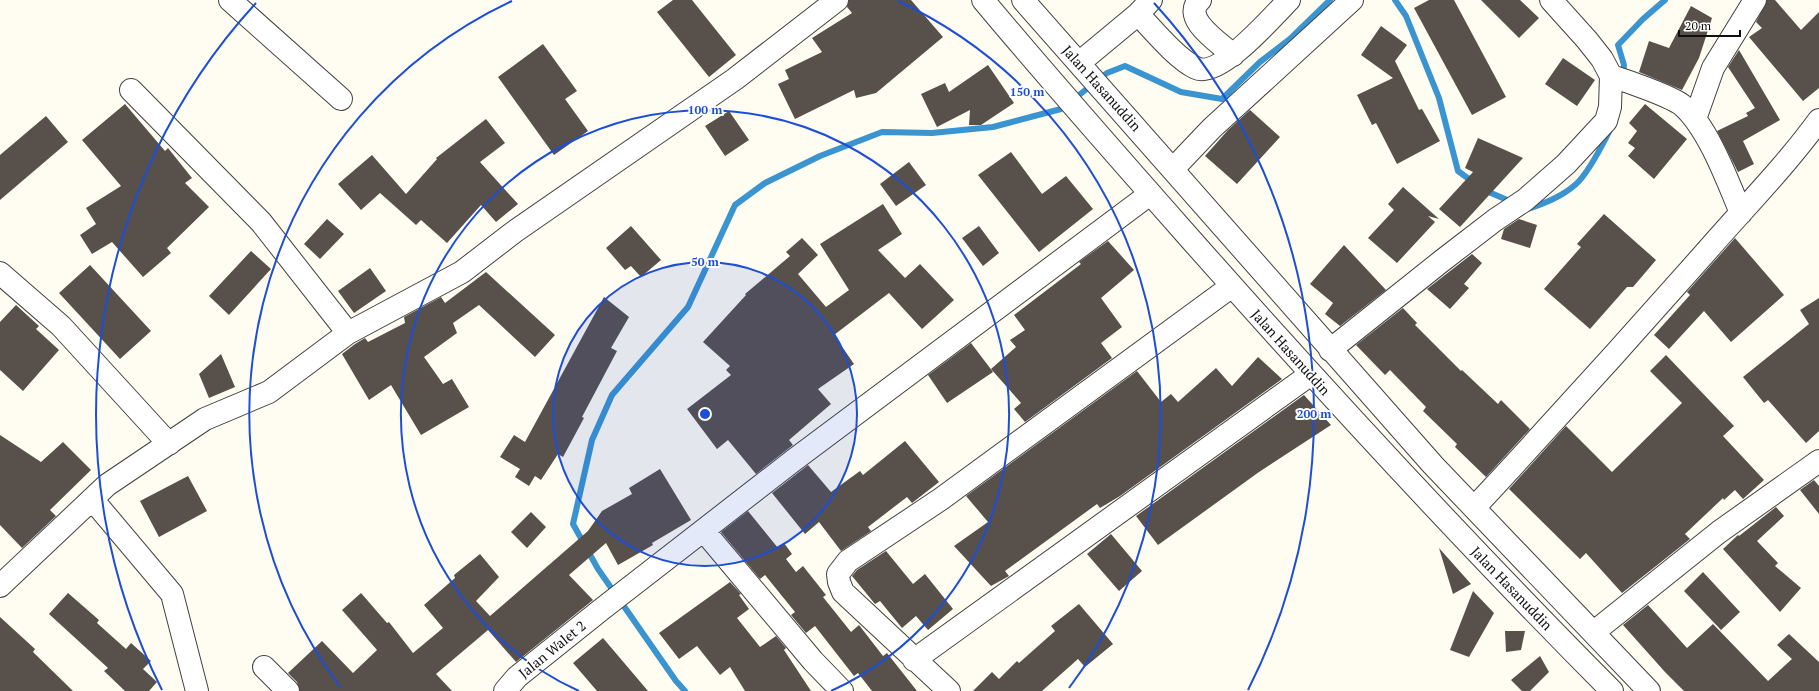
<svg xmlns="http://www.w3.org/2000/svg" width="1819" height="691" viewBox="0 0 1819 691" font-family="'PT Serif',serif">
  <rect width="100%" height="100%" fill="#fffcf1"/>
  <g fill="none" stroke-linecap="round" stroke-linejoin="round">
    <path stroke="#3a94d0" stroke-width="6" d="M 1395,0 L 1406,16 L 1439,98 L 1458,171 L 1473,182
      M 1623,75 L 1624,65 L 1618,45 L 1643,19 L 1665,0
      M 1074,99 L 1107,73 L 1125,66 L 1181,92 L 1222,99 L 1260,62 L 1290,39 L 1330,0
      M 1484,190 L 1512,202
      M 1526,208 L 1528,209 C 1545,203 1561,197 1575,185 C 1587,175 1603,144 1610,130
      M 685,691 L 676,681 L 598,569 L 573,524 L 592,440 L 612,395 L 688,307 L 735,205 L 765,183 L 820,156 L 882,132 L 932,133 L 993,127 L 1061,109 L 1066,105"/>
  </g>
  <path fill="#58504b" d="M 673,0 L 692,0 L 736,55 L 709,77 L 657,12 Z
    M 849,0 L 911,0 L 943,37 L 876,93 L 856,98 L 854,90 L 795,119 L 778,84 L 789,79 L 785,70 L 822,52 L 812,38 L 852,13 L 847,7 Z
    M 1429,0 L 1454,0 L 1506,97 L 1472,115 L 1414,8 Z
    M 1481,0 L 1520,0 L 1539,18 L 1519,38 Z
    M 1767,0 L 1775,0 L 1801,30 L 1819,12 L 1819,88 L 1803,101 L 1749,37 L 1762,28 L 1756,22 Z
    M 1691,6 L 1712,18 L 1699,58 L 1682,90 L 1639,72 L 1649,41 L 1669,48 Z
    M 1381,26 L 1407,45 L 1395,61 L 1419,110 L 1422,109 L 1440,141 L 1397,164 L 1376,123 L 1372,125 L 1357,95 L 1393,78 L 1361,55 Z
    M 543,44 L 577,91 L 565,99 L 588,131 L 554,155 L 498,77 Z
    M 1739,50 L 1780,120 L 1743,141 L 1754,164 L 1738,172 L 1717,131 L 1748,116 L 1746,113 L 1755,108 L 1728,67 Z
    M 1563,58 L 1595,80 L 1577,106 L 1545,84 Z
    M 988,65 L 1014,103 L 981,125 L 969,125 L 970,110 L 937,127 L 921,94 L 945,83 L 949,92 Z
    M 125,104 L 165,151 L 168,148 L 192,178 L 185,183 L 209,207 L 167,248 L 171,253 L 143,277 L 112,242 L 92,254 L 80,235 L 96,224 L 86,208 L 121,186 L 82,140 Z
    M 1645,104 L 1687,139 L 1654,179 L 1628,156 L 1635,148 L 1628,143 L 1637,131 L 1629,123 Z
    M 1250,110 L 1280,137 L 1237,184 L 1205,156 L 1228,130 Z
    M 729,111 L 749,140 L 725,156 L 705,126 Z
    M 46,116 L 68,142 L 0,200 L 0,155 Z
    M 486,119 L 505,143 L 480,162 L 518,204 L 496,222 L 481,205 L 447,243 L 421,220 L 416,225 L 380,193 L 361,210 L 338,184 L 372,155 L 406,194 L 437,159 L 436,158 Z
    M 1478,138 L 1523,158 L 1460,227 L 1439,209 L 1473,172 L 1465,168 Z
    M 1011,152 L 1042,194 L 1066,176 L 1093,209 L 1039,252 L 978,175 Z
    M 909,162 L 926,185 L 896,206 L 880,184 Z
    M 1403,187 L 1439,219 L 1428,216 L 1435,222 L 1397,263 L 1368,238 L 1394,210 L 1388,204 Z
    M 883,204 L 902,234 L 878,250 L 905,278 L 920,264 L 954,300 L 922,329 L 889,293 L 834,335 L 854,364 L 818,389 L 831,404 L 789,440 L 793,445 L 756,474 L 728,440 L 717,449 L 687,409 L 731,375 L 726,370 L 730,366 L 703,342 L 746,295 L 745,294 L 790,256 L 786,252 L 802,238 L 818,255 L 798,274 L 826,307 L 849,290 L 820,244 Z
    M 1604,214 L 1656,260 L 1633,287 L 1627,287 L 1590,329 L 1544,289 L 1581,247 L 1577,244 Z
    M 327,219 L 344,234 L 320,259 L 304,244 Z
    M 1519,219 L 1537,225 L 1530,248 L 1501,239 L 1504,229 Z
    M 631,226 L 661,260 L 641,277 L 631,266 L 625,270 L 606,248 Z
    M 979,226 L 999,253 L 983,266 L 962,238 Z
    M 1735,238 L 1784,295 L 1731,342 L 1704,311 L 1669,349 L 1654,335 L 1690,295 L 1687,292 Z
    M 1108,241 L 1134,270 L 1101,298 L 1122,327 L 1101,343 L 1112,358 L 1025,422 L 1014,409 L 1021,403 L 991,369 L 1016,347 L 1010,340 L 1025,330 L 1014,315 L 1081,264 L 1079,262 Z
    M 1344,245 L 1386,290 L 1340,326 L 1325,314 L 1333,303 L 1310,284 Z
    M 251,251 L 271,269 L 229,315 L 209,296 Z
    M 1472,254 L 1482,263 L 1464,284 L 1469,288 L 1450,309 L 1427,289 Z
    M 90,265 L 151,331 L 120,359 L 59,293 Z
    M 370,268 L 386,291 L 354,313 L 338,291 Z
    M 486,272 L 555,335 L 535,357 L 479,305 L 453,323 L 457,333 L 424,357 L 443,384 L 452,379 L 469,407 L 421,435 L 391,385 L 369,400 L 342,354 L 355,344 L 365,338 L 368,342 L 405,323 L 404,317 L 441,297 L 445,303 Z
    M 604,297 L 629,317 L 611,348 L 617,351 L 582,417 L 584,418 L 563,457 L 558,454 L 541,480 L 535,476 L 529,486 L 515,477 L 520,469 L 500,457 L 514,435 L 525,442 Z
    M 1819,298 L 1819,431 L 1806,443 L 1768,400 L 1764,403 L 1743,377 L 1809,324 L 1800,310 Z
    M 16,305 L 39,326 L 36,329 L 59,350 L 23,391 L 0,370 L 0,322 Z
    M 1403,308 L 1417,323 L 1415,325 L 1461,371 L 1462,370 L 1498,404 L 1501,400 L 1530,429 L 1486,477 L 1455,447 L 1457,444 L 1423,411 L 1426,407 L 1390,370 L 1385,375 L 1356,345 Z
    M 971,343 L 993,372 L 947,403 L 928,375 Z
    M 221,354 L 235,387 L 209,398 L 199,374 Z
    M 1666,355 L 1734,426 L 1723,436 L 1764,480 L 1743,499 L 1735,490 L 1724,500 L 1723,498 L 1685,534 L 1690,539 L 1622,593 L 1586,553 L 1580,559 L 1509,489 L 1566,426 L 1612,472 L 1682,403 L 1650,371 Z
    M 1258,357 L 1282,379 L 1120,496 L 1100,508 L 1097,504 L 1005,571 L 1009,576 L 991,586 L 954,546 L 988,522 L 966,496 L 1137,371 L 1161,402 L 1171,394 L 1178,402 L 1216,368 L 1232,386 Z
    M 1304,395 L 1331,425 L 1259,472 L 1158,545 L 1136,516 Z
    M 0,435 L 41,462 L 63,442 L 91,470 L 50,510 L 56,516 L 22,548 L 0,525 Z
    M 905,441 L 939,482 L 912,503 L 907,497 L 868,527 L 871,531 L 841,551 L 819,522 L 805,534 L 772,493 L 808,465 L 831,492 L 860,471 L 863,475 Z
    M 660,469 L 691,520 L 652,543 L 653,545 L 618,565 L 606,543 L 569,575 L 593,600 L 516,662 L 488,630 L 436,674 L 452,691 L 300,691 L 297,682 L 288,673 L 322,641 L 353,673 L 377,650 L 342,610 L 361,593 L 387,623 L 389,622 L 413,653 L 443,628 L 424,605 L 455,578 L 454,575 L 480,554 L 499,577 L 476,601 L 490,616 L 588,531 L 602,511 L 632,494 L 629,488 Z
    M 188,476 L 207,511 L 159,537 L 140,501 Z
    M 1814,480 L 1819,486 L 1819,514 L 1800,490 Z
    M 1776,507 L 1784,516 L 1757,541 L 1778,563 L 1775,566 L 1801,588 L 1780,612 L 1723,549 L 1738,535 L 1739,536 Z
    M 748,511 L 778,548 L 784,543 L 792,554 L 786,559 L 796,572 L 803,566 L 826,595 L 823,597 L 851,632 L 859,625 L 883,656 L 887,653 L 917,691 L 872,691 L 858,673 L 854,676 L 815,626 L 806,633 L 791,615 L 795,612 L 765,575 L 760,579 L 721,532 Z
    M 531,512 L 546,527 L 527,548 L 511,532 Z
    M 1111,534 L 1142,571 L 1119,591 L 1087,554 Z
    M 1439,548 L 1471,584 L 1453,594 Z
    M 886,551 L 913,584 L 925,574 L 953,609 L 928,630 L 916,616 L 902,628 L 880,601 L 875,604 L 852,576 L 857,570 Z
    M 1703,572 L 1740,612 L 1721,630 L 1684,591 Z
    M 730,582 L 741,594 L 739,595 L 749,609 L 737,618 L 760,647 L 776,636 L 786,648 L 784,650 L 811,691 L 745,691 L 730,667 L 720,675 L 697,646 L 679,659 L 659,633 Z
    M 1473,591 L 1494,613 L 1469,657 L 1450,650 Z
    M 68,593 L 99,620 L 97,623 L 126,649 L 131,643 L 151,661 L 143,669 L 157,682 L 149,691 L 125,691 L 104,671 L 108,668 L 49,614 Z
    M 1079,604 L 1113,644 L 1085,667 L 1078,659 L 1042,691 L 973,691 L 992,672 L 999,679 L 1017,661 L 1019,663 L 1055,631 L 1051,626 Z
    M 1648,605 L 1687,648 L 1713,624 L 1768,681 L 1792,659 L 1777,645 L 1789,634 L 1819,662 L 1819,691 L 1684,691 L 1665,672 L 1623,625 Z
    M 0,617 L 35,649 L 33,652 L 73,691 L 0,691 Z
    M 1505,631 L 1525,631 L 1521,650 L 1506,652 Z
    M 603,638 L 648,691 L 597,691 L 573,663 Z
    M 1540,656 L 1549,672 L 1530,691 L 1522,691 L 1511,680 Z"/>
  <g fill="none" stroke-linecap="round" stroke-linejoin="round">
    <defs>
      <path id="minor" d="M 230,0 L 341,99
        M 983,0 C 1049,79 1118,157 1186,234 C 1324,390 1465,543 1612,691
        M 1023,0 L 1433,465 L 1649,691
        M 1200,0 C 1180,18 1220,43 1233,55
        M 1138,14 C 1153,30 1177,59 1196,68 C 1219,79 1273,16 1289,0
        M 1079,63 L 1138,14 L 1151,0
        M 1611,76 C 1627,81 1670,96 1682,105 C 1708,127 1728,182 1741,213
        M 131,90 L 261,222 L 348,333
        M 1695,119 L 1713,68 L 1755,0
        M 1173,169 L 1212,128 L 1352,0
        M 0,273 L 61,326 L 169,444
        M 1330,350 L 1443,260 L 1495,220 L 1525,200 L 1566,164 L 1606,121 L 1610,107 L 1611,76 L 1602,59 L 1587,40 L 1551,0
        M 92,499 L 172,594 L 197,691
        M 1474,508 C 1552,424 1629,339 1705,253 C 1743,209 1784,168 1819,120
        M 704,531 L 813,661 L 842,691
        M 0,586 L 107,485 L 205,419 L 269,392 L 348,333 L 462,272 L 514,232 L 735,79 L 837,0
        M 1594,632 L 1719,532 L 1819,461
        M 914,660 L 1311,374
        M 264,667 L 288,691
        M 505,691 L 517,677 L 602,609 L 794,460 L 1150,194
        M 949,691 L 843,592 L 839,582 L 838,574 L 848,561 L 941,499 L 1232,286"/>
    </defs>
    <use href="#minor" stroke="#424242" stroke-width="24"/>
    <use href="#minor" stroke="#fff" stroke-width="22"/>
  </g>
  <circle cx="705" cy="414" r="152" fill="#1d4ed8" fill-opacity=".12"/>
  <g fill="none" stroke="#1d4ed8" stroke-width="2">
    <circle cx="705" cy="414" r="152"/>
    <path d="M579 691A304 304 0 1 1 831 691"/>
    <path d="M341 688A456 456 0 0 1 512 1M898 1A456 456 0 0 1 1069 688"/>
    <path d="M162 690A609 609 0 0 1 256 3M1154 3A609 609 0 0 1 1248 690"/>
  </g>
  <g text-anchor="middle" dominant-baseline="central" stroke-width="4" stroke-linejoin="round" paint-order="stroke">
    <g font-size="14" fill="#0f0f0f" stroke="#fff">
      <text transform="translate(1102 88) rotate(48)">Jalan Hasanuddin</text>
      <text transform="translate(1291 352) rotate(48)">Jalan Hasanuddin</text>
      <text transform="translate(1512 588) rotate(46)">Jalan Hasanuddin</text>
      <text transform="translate(552 649) rotate(-39)">Jalan Walet 2</text>
    </g>
  </g>
  <circle cx="705" cy="414" r="6" fill="#1d4ed8" stroke="#fff" stroke-width="2"/>
  <g font-size="12" text-anchor="middle" font-weight="bold" fill="#1d4ed8" stroke="#fff" stroke-width="4" stroke-linejoin="round" paint-order="stroke">
    <text x="1027" y="96">150 m</text>
    <text x="705" y="114">100 m</text>
    <text x="705" y="266">50 m</text>
    <text x="1314" y="418">200 m</text>
  </g>
  <path d="M1679 30v6h61v-6" fill="none" stroke="#0f0f0f" stroke-width="2"/>
  <text x="1685" y="30" font-size="12" fill="#0f0f0f" stroke="#ffffff" stroke-width="3" paint-order="stroke">20 m</text>
</svg>
